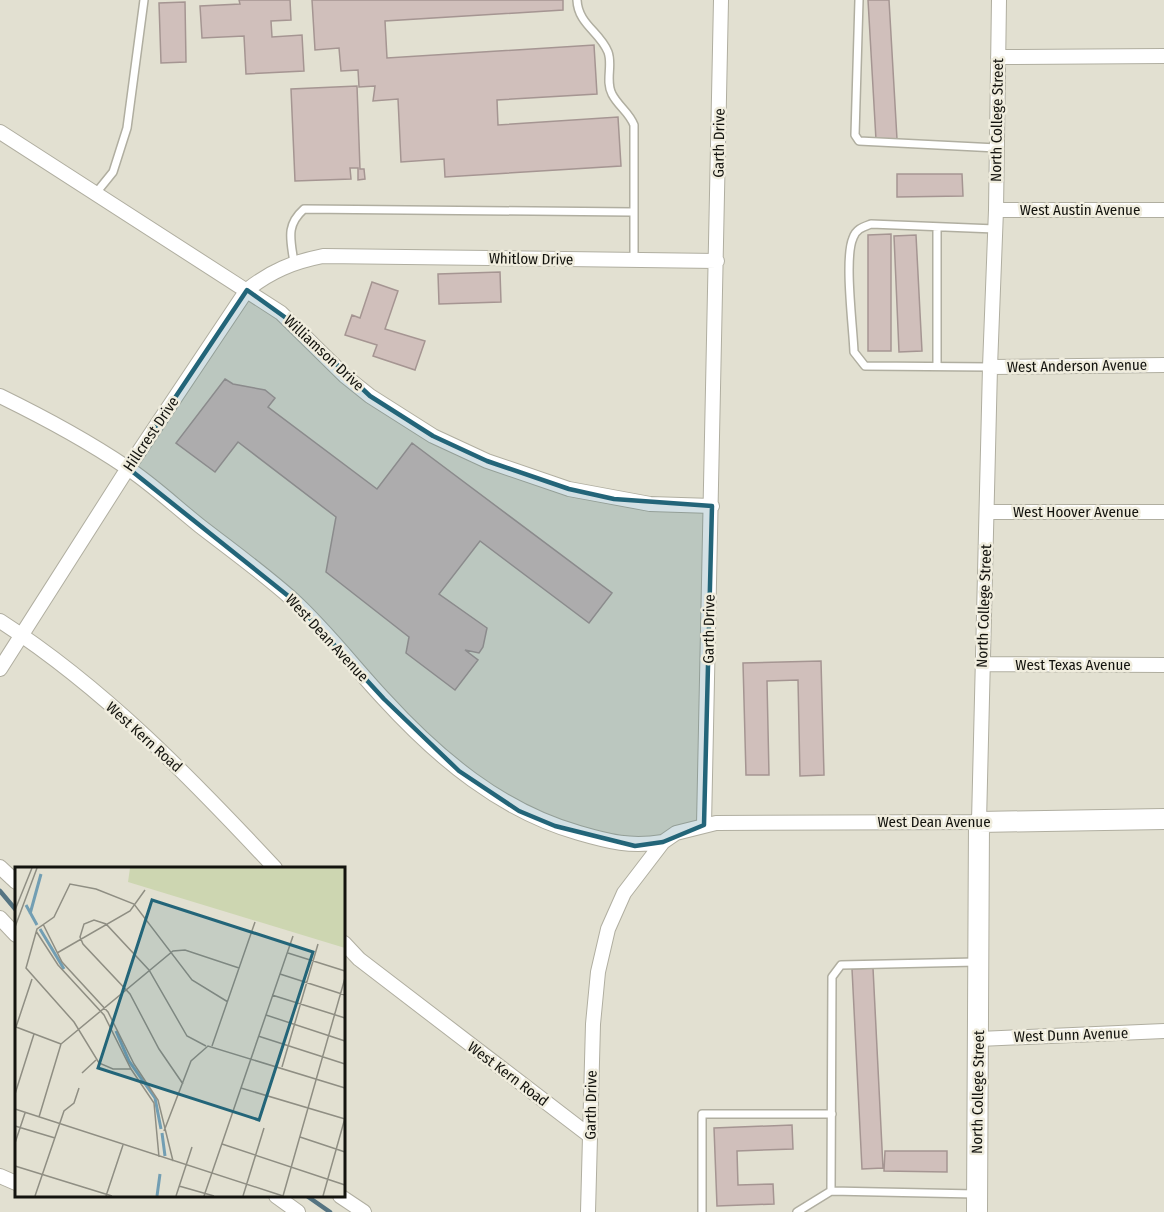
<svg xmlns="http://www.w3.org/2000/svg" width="1164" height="1212" viewBox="0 0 1164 1212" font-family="'Fira Sans Condensed',sans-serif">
  <rect width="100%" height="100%" fill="#e2e0d1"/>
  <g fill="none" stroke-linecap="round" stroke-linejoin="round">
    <path stroke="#567482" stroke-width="4.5" d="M 0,891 L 16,910
      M 307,1196 L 330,1212"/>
  </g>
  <path fill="#d0bfbb" stroke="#a59592" stroke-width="1.5" d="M 239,0 L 290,0 L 291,20 L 271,21 L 272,37 L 302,35 L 304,71 L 246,74 L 244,36 L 202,38 L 200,6 L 240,4 Z
    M 312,0 L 563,0 L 563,10 L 385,21 L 387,58 L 594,45 L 597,94 L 497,100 L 498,125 L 618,117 L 621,166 L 445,177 L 444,159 L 401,162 L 398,99 L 373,101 L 375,86 L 359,87 L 358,70 L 341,71 L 339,48 L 315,50 Z
    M 868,0 L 889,0 L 897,139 L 876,140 Z
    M 185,2 L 186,62 L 161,63 L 159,3 Z
    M 357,86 L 360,169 L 364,169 L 365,179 L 358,180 L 358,168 L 350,168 L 351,179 L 295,181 L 291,89 Z
    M 897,174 L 962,174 L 963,196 L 897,197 Z
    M 891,234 L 891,351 L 868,351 L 868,235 Z
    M 916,235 L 922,351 L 899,352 L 894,236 Z
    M 500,272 L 501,302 L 439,304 L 438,274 Z
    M 372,282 L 398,291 L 385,329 L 425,341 L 415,370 L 373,356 L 377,345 L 345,335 L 352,315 L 360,318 Z
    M 225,379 L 233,384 L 265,390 L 275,398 L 268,407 L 377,489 L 412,443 L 612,593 L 589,623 L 480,541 L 439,594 L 487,628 L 483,647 L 479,653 L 465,650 L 478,660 L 455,690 L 406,653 L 409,637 L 326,572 L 336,517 L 238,442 L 215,472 L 176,443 Z
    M 821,661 L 824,775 L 800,776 L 798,680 L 767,681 L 769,775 L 746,775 L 743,663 Z
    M 873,968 L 883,1168 L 862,1169 L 852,969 Z
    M 792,1125 L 793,1149 L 737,1151 L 738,1185 L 773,1184 L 774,1204 L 717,1206 L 714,1128 Z
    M 885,1151 L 947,1151 L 947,1172 L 884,1171 Z"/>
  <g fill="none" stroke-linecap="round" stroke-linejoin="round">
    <defs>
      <path id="lane" d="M 577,0 C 578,24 600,32 608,52 C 613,65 605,81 612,94 C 618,106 629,112 634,125 L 634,260
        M 859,0 L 855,135 L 859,141 L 997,148
        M 96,193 L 113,172 L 127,128 L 144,0
        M 294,263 C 291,240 285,226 304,209 L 632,212
        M 937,366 L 937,227
        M 990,367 L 865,366 L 854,352 C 853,326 844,258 853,238 C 856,229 863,227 871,224 L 995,229
        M 975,1194 L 831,1191 L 832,977 L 841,965 L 976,962
        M 702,1212 L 702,1114 L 832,1114
        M 797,1212 L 831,1191"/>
      <path id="street" d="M 998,57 L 1164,56
        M 0,132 L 281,313 L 345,376 L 370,396 L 433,436 L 487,461 L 569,489 L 650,504 L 712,506
        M 996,210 L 1164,210
        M 990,367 L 1164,365
        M 0,396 C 43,417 86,440 126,467 C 152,484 176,507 200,526 C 231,550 263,573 292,599 C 326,630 353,666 384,699 C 438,758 501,811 579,833 C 610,842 630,847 663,842
        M 988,512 L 1164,512
        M 0,621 C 104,688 191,778 275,868
        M 982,664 L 1164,665
        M 0,669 L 128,468 L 247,290 C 271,271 293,262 323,256 L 717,261
        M 704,825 L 721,0
        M 0,867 L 16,882
        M 0,918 L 16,935
        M 344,943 L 359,959 L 590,1136
        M 979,1039 L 1164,1031
        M 0,1176 L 16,1183
        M 276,1196 L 298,1212
        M 340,1196 L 364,1212
        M 588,1212 L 593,1024 L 598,972 L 608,929 L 624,893 L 663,842 L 676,833 L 716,823 L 979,822 L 990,367 L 996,210 L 999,0"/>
      <path id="secondary" d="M 977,1212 L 979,822 L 1164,819"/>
    </defs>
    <use href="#lane" stroke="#b0aea0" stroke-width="10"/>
    <use href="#street" stroke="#b0aea0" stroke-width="16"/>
    <use href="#secondary" stroke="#b0aea0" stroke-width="22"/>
    <use href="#lane" stroke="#fff" stroke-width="7"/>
    <use href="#street" stroke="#fff" stroke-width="14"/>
    <use href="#secondary" stroke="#fff" stroke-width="20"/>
  </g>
  <path fill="#236579" fill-opacity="0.2" stroke="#236579" stroke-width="4.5" stroke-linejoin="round" d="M 247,290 L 293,323 L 370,396 L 433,436 L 487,461 L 569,489 L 614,499 L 712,506 L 704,825 L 663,842 L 635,846 L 555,826 L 519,811 L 459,771 L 384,699 L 292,599 L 128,468 Z"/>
  <g text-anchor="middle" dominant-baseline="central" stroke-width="5" stroke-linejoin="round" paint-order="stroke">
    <g font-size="15" fill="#13130e" stroke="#f0edde">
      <text transform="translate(997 120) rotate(-89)">North College Street</text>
      <text transform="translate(719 143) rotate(-89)">Garth Drive</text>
      <text x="1080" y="210">West Austin Avenue</text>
      <text transform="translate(531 259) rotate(1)">Whitlow Drive</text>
      <text transform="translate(324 353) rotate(43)">Williamson Drive</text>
      <text transform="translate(1077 366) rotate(-1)">West Anderson Avenue</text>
      <text transform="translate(151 434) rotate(-56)">Hillcrest Drive</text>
      <text x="1076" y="512">West Hoover Avenue</text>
      <text transform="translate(984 606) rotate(-88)">North College Street</text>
      <text transform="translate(709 629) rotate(-89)">Garth Drive</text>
      <text transform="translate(327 638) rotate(47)">West Dean Avenue</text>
      <text x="1073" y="665">West Texas Avenue</text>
      <text transform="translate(144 737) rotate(42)">West Kern Road</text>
      <text x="934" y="822">West Dean Avenue</text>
      <text transform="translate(1071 1035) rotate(-2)">West Dunn Avenue</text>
      <text transform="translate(508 1074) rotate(37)">West Kern Road</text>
      <text transform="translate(978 1092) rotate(-89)">North College Street</text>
      <text transform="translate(591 1105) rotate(-89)">Garth Drive</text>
    </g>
  </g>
  <g transform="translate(15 867)">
    <rect width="330" height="330" fill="#e2e0d1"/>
    <path d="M 115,1 L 330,1 L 330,81 L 113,15 Z" fill="#cdd6b1"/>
    <path fill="none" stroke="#729eb3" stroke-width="3" d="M 11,38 L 22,58M 15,47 L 26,7M 25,62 L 49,102M 101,164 L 114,194 L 140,231 L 146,262M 147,266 L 150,289M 142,329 L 145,307"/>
    <path fill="none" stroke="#8f8e83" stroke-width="1.5" d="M 0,43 L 17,1M 28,57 L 47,95 L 93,145 L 119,197 L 143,233 L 158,294M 0,60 L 22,1M 21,64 L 43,98 L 89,148 L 116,202 L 139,236 L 144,290M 42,86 L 115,44 L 130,23M 273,86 L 330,104M 265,107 L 330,128M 17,112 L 1,160 L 46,177M 257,128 L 330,151M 251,148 L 330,174M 243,169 L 330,197M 46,177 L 158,84 L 170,83 L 224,101M 197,179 L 240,55M 267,200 L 303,77M 116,202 L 98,202 L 84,196 L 59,155 L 11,101 L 22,62 L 39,50 L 55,17 L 81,22 L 119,37 L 177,113 L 213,135M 67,206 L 81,193M 168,217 L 144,182 L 115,127 L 68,77 L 65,70 L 69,57 L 79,53 L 91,57 L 134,103 L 172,169 L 191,179M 226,221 L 330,252M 0,227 L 19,167M 0,242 L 268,329M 24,250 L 46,177M 0,259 L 40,271M 149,264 L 176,194 L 193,179 L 330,221M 285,270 L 330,285M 0,276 L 10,246M 207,277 L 330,318M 0,299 L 97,329M 164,319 L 199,329M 20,329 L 49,244 L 59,236 L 64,221M 91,329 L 108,278M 161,329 L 177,280M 189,329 L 278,69M 228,329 L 249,261M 268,329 L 330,111M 308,329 L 330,251"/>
    <path fill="#236579" fill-opacity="0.15" stroke="#236579" stroke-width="3" d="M 137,33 L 298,85 L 244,253 L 83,201 Z"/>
    <rect width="330" height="330" fill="none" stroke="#13130e" stroke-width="3"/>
  </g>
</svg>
